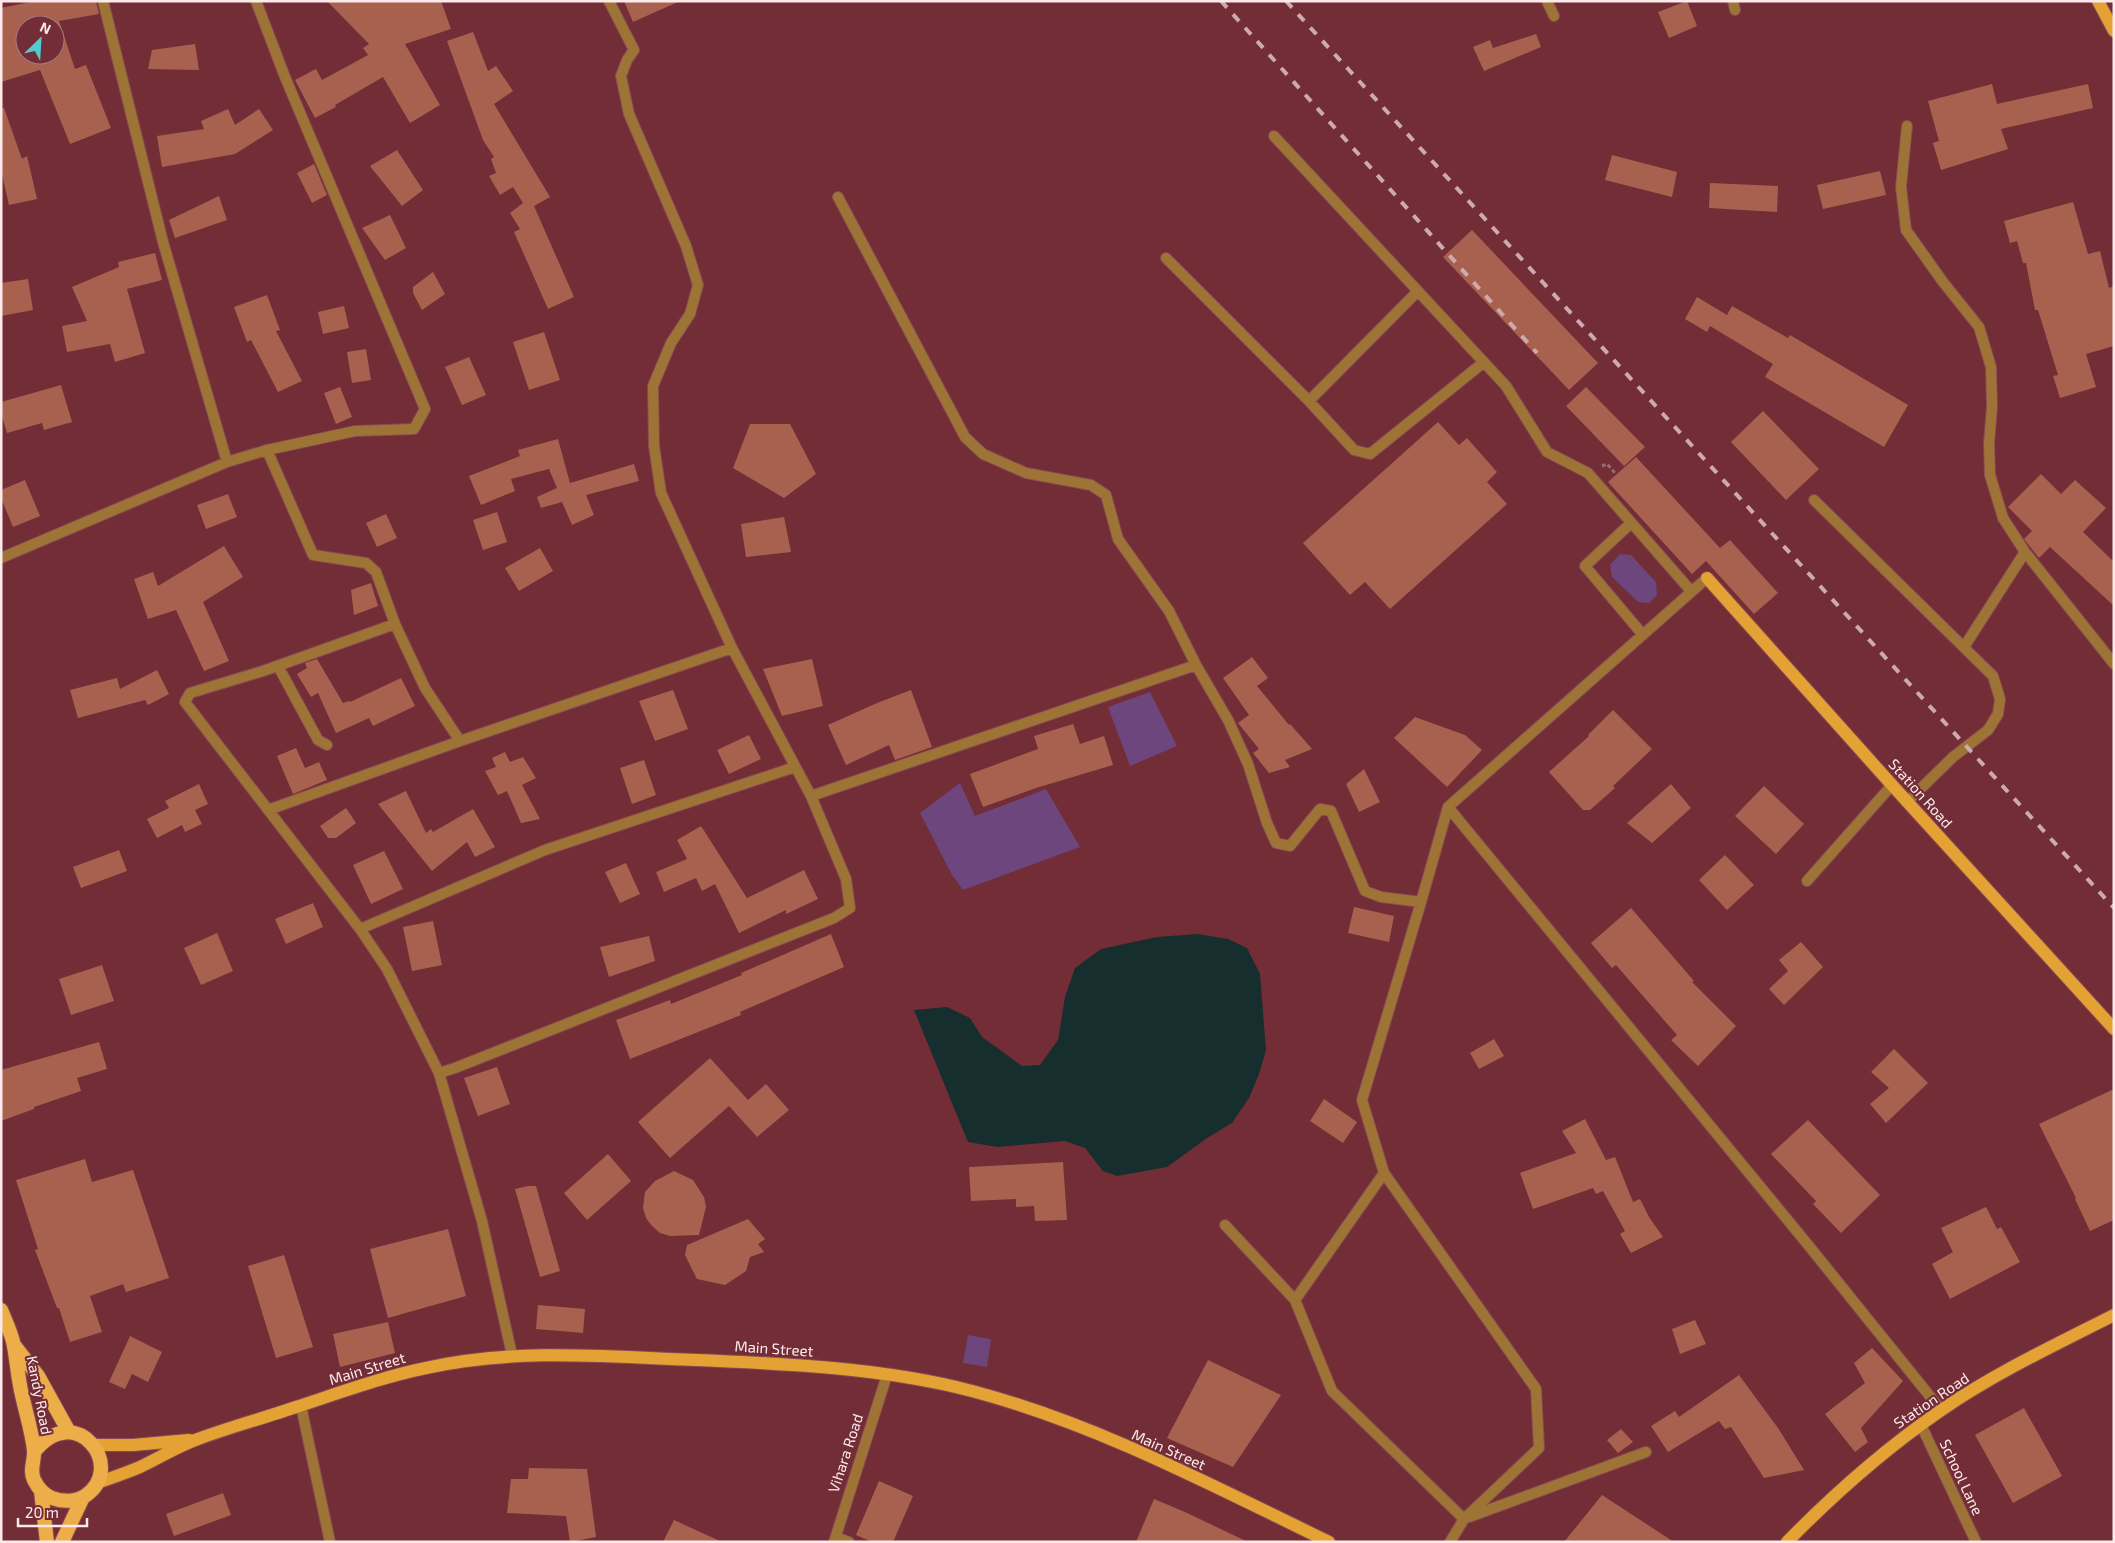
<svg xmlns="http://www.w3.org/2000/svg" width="2115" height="1543" viewBox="0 0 2115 1543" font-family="'Exo 2',sans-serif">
  <rect width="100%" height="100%" fill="#722d36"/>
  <path fill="#6c467c" d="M 1620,554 L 1631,555 L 1656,582 L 1657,595 L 1649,603 L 1638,602 L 1612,577 L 1610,565 Z
    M 1150,692 L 1177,746 L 1130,766 L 1108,707 Z
    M 960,783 L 975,816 L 1046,789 L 1080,847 L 963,890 L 952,875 L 920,813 Z
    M 968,1335 L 991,1339 L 987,1367 L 963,1363 Z"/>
  <path fill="#162e2e" d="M 1198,934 L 1228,939 L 1247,948 L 1260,974 L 1266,1050 L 1259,1074 L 1249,1098 L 1232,1123 L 1207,1138 L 1167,1167 L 1117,1176 L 1103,1171 L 1085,1148 L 1065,1141 L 997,1147 L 968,1142 L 914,1010 L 947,1007 L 970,1018 L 982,1037 L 1022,1066 L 1040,1065 L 1058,1040 L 1065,997 L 1075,968 L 1101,949 L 1157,937 Z"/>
  <path fill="#a9614f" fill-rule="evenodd" d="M 35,1 L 96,1 L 99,14 L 59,21 L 75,69 L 86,65 L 111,128 L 70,144 L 40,70 L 1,82 L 1,8 ZM 25,25 L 55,25 L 55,55 L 25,55 Z
    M 327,1 L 441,1 L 451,29 L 405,44 L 440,105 L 410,123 L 383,77 L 335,105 L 336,107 L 315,118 L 295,80 L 316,69 L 322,80 L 368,55 L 363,48 L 369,44 Z
    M 624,1 L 680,1 L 633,22 Z
    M 1687,1 L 1697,26 L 1669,38 L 1658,12 Z
    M 473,32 L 488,71 L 496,66 L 513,91 L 494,104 L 550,197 L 534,206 L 574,297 L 548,309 L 514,232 L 520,229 L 510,213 L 523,203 L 513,187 L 500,195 L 489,176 L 496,173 L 491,159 L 494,157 L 483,140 L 447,41 Z
    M 1536,34 L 1541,47 L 1484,71 L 1473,47 L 1490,40 L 1493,48 Z
    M 195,44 L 199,70 L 148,69 L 152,50 Z
    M 1992,84 L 1997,104 L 2088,84 L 2093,108 L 2001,129 L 2008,149 L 1941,170 L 1933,143 L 1939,141 L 1928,101 Z
    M 1,108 L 4,108 L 22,159 L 27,156 L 37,199 L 9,205 L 1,170 Z
    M 228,109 L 235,125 L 259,109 L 273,130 L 235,154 L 162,167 L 157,136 L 204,129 L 201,121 Z
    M 397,150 L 423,190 L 402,206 L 370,166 Z
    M 1612,155 L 1677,172 L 1672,197 L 1605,180 Z
    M 314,164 L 327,195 L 312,203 L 297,173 Z
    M 1880,171 L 1886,195 L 1823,209 L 1817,185 Z
    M 1710,183 L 1778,186 L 1777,212 L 1709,208 Z
    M 219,196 L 227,220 L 175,238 L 169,220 Z
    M 2073,202 L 2088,254 L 2100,251 L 2109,288 L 2114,286 L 2114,346 L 2086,354 L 2096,387 L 2060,398 L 2053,376 L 2058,375 L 2038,310 L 2035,310 L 2026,263 L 2023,263 L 2017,241 L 2010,243 L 2004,221 Z
    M 390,215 L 406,248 L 385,260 L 362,228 Z
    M 1472,230 L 1598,363 L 1569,390 L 1443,257 Z
    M 155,253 L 162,280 L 127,289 L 145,353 L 115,362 L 110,344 L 67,352 L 62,326 L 87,321 L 72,287 L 119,267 L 118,262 Z
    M 433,272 L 445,294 L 422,310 L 413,293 L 413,287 Z
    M 28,279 L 33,310 L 1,316 L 1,283 Z
    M 267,295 L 280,330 L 276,331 L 302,381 L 278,392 L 251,340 L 247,342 L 234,307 Z
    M 1697,297 L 1727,315 L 1732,306 L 1788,338 L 1790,335 L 1908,405 L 1884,447 L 1765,377 L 1773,364 L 1710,326 L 1707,332 L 1685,319 Z
    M 344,306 L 349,328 L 323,334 L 318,312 Z
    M 544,332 L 560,380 L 529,390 L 513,342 Z
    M 366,349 L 371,380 L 352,383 L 347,352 Z
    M 469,357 L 486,395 L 462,405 L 445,367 Z
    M 61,385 L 72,422 L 44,430 L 42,423 L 7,433 L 1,413 L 1,402 Z
    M 340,387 L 352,417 L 336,424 L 324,393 Z
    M 1586,387 L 1645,447 L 1624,466 L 1566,406 Z
    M 1763,411 L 1819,469 L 1786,500 L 1731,442 Z
    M 1438,422 L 1459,445 L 1467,438 L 1497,472 L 1487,482 L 1507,504 L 1390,609 L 1365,582 L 1350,595 L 1303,543 Z
    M 750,424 L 790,424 L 816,474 L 784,498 L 733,468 Z
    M 558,439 L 570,483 L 634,464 L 639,481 L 586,495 L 594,515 L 572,525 L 562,502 L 541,508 L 537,497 L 557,488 L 549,469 L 511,479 L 515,491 L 481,505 L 469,476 L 520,456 L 518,450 Z
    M 1636,457 L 1720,548 L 1730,540 L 1778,593 L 1754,614 L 1706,561 L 1692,574 L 1608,482 Z
    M 2041,474 L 2061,494 L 2075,480 L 2106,508 L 2083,532 L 2114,562 L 2114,606 L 2050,547 L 2039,558 L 2024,539 L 2032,531 L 2008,507 Z
    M 25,480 L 40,516 L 13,527 L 1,498 L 1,490 Z
    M 228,494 L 237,517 L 206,529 L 197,505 Z
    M 497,512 L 507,542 L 483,550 L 473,520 Z
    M 386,514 L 397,538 L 377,547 L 366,523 Z
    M 784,517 L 791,552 L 746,557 L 741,524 Z
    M 224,546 L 243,577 L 203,602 L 229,661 L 204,671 L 176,610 L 148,619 L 134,579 L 153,572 L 158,586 Z
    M 540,548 L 553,571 L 519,591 L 505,568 Z
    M 371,583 L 378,606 L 354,615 L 351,590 Z
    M 1252,657 L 1268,678 L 1257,686 L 1289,725 L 1290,724 L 1312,749 L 1285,760 L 1290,767 L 1269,773 L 1253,753 L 1259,749 L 1238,723 L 1249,715 L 1223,678 Z
    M 317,659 L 343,703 L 349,701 L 350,702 L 401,678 L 415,706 L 373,726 L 369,718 L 336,733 L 318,693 L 311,697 L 297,674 L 307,668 L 305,663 Z
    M 812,659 L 823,706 L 782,716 L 763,669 Z
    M 157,670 L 169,694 L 148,705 L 145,700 L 78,718 L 70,690 L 117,678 L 120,689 Z
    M 673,690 L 688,729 L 655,741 L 639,701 Z
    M 911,690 L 932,747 L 895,760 L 889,745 L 846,765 L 828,725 L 877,703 Z
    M 1613,710 L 1652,749 L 1613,786 L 1615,788 L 1590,810 L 1583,810 L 1549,772 L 1589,736 L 1588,735 Z
    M 1415,717 L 1465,735 L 1482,750 L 1447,787 L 1394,738 Z
    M 1073,724 L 1080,744 L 1104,736 L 1113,765 L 1036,788 L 983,807 L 970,774 L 1038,749 L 1034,736 Z
    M 749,735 L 761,759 L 729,774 L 717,750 Z
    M 296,748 L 305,768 L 319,762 L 327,780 L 293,794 L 277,756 Z
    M 505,752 L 510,762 L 523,757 L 536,778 L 522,785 L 540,819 L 521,823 L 507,791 L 498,795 L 485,771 L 496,767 L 492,758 Z
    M 644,760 L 656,795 L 632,804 L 620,768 Z
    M 1364,769 L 1380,802 L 1359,812 L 1346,784 Z
    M 199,784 L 208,804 L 195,810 L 202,824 L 185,832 L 182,825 L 157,838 L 147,819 L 169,808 L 165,801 Z
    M 1671,784 L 1691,808 L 1652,843 L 1627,823 Z
    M 1764,786 L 1804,824 L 1776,854 L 1735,816 Z
    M 406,791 L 426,833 L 431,829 L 433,832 L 473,809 L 495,847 L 475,857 L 467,842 L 432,871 L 378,804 Z
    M 346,808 L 356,823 L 336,838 L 328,838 L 320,826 Z
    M 701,826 L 747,898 L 804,870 L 818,899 L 786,914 L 786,910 L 739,933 L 715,884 L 702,891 L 696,878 L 664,892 L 656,872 L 687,859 L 677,840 Z
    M 119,850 L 127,871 L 81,888 L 73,867 Z
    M 384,851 L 403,889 L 371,904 L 353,865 Z
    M 1725,855 L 1754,885 L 1727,910 L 1699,880 Z
    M 626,863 L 640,894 L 620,903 L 605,872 Z
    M 313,903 L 323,927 L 286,944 L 275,919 Z
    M 1354,907 L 1394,916 L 1389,942 L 1348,933 Z
    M 1631,908 L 1694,981 L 1692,982 L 1736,1026 L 1698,1066 L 1671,1040 L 1677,1035 L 1616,965 L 1612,968 L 1591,943 Z
    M 433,921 L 442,965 L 412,971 L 403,927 Z
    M 217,933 L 233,971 L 201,985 L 184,948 Z
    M 831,934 L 844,967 L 740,1012 L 741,1015 L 630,1059 L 616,1020 L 670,1000 L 671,1004 L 742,975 L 741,973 Z
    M 649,936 L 655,961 L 609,977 L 600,947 Z
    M 1801,942 L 1823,967 L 1784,1005 L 1769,989 L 1788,971 L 1779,960 Z
    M 102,965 L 114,1001 L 71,1015 L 59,979 Z
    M 1494,1039 L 1504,1056 L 1479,1069 L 1470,1053 Z
    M 99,1042 L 107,1069 L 77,1078 L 81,1091 L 34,1107 L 34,1109 L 1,1121 L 1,1070 Z
    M 1894,1049 L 1928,1083 L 1886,1123 L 1870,1104 L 1889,1088 L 1871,1072 Z
    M 710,1058 L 748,1100 L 766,1084 L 789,1110 L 757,1137 L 729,1106 L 670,1158 L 638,1122 Z
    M 497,1067 L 510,1104 L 478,1116 L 464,1078 Z
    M 2114,1089 L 2114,1220 L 2090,1231 L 2075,1199 L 2076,1198 L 2039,1124 Z
    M 1324,1099 L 1357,1122 L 1343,1143 L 1310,1121 Z
    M 1585,1119 L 1606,1160 L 1615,1157 L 1633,1202 L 1640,1199 L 1649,1217 L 1663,1237 L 1631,1253 L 1620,1234 L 1625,1231 L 1603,1191 L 1596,1194 L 1593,1188 L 1533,1209 L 1520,1173 L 1576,1153 L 1562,1131 Z
    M 1808,1120 L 1880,1195 L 1841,1233 L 1813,1204 L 1816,1201 L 1771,1154 Z
    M 608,1154 L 631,1181 L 587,1220 L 564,1193 Z
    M 85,1159 L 92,1182 L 133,1170 L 169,1278 L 126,1292 L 123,1284 L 90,1296 L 102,1332 L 70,1342 L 59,1308 L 57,1308 L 35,1250 L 38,1249 L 16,1180 Z
    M 1063,1162 L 1067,1220 L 1035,1221 L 1034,1206 L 1016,1207 L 1016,1199 L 971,1201 L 969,1167 Z
    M 674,1171 L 693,1180 L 704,1197 L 706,1207 L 699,1235 L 670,1236 L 660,1233 L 652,1226 L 646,1218 L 643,1208 L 645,1192 L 655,1181 Z
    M 528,1186 L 536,1186 L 560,1271 L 540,1277 L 515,1189 Z
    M 1986,1207 L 1997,1229 L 2001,1227 L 2020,1262 L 1950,1299 L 1932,1264 L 1953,1252 L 1941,1228 Z
    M 748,1219 L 765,1239 L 758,1244 L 764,1252 L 750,1257 L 746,1271 L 725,1285 L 697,1279 L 685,1255 L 687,1245 Z
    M 448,1229 L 466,1296 L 388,1318 L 370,1249 Z
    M 284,1255 L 313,1347 L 276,1358 L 248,1266 Z
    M 538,1305 L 585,1309 L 583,1333 L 536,1329 Z
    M 1695,1320 L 1706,1344 L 1680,1354 L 1672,1329 Z
    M 388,1322 L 395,1353 L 340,1367 L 333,1334 Z
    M 130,1336 L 162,1352 L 148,1382 L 132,1374 L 125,1389 L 109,1382 Z
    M 1872,1348 L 1903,1381 L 1861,1428 L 1868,1442 L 1855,1452 L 1825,1414 L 1865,1383 L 1854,1363 Z
    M 1208,1360 L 1281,1395 L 1233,1467 L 1167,1438 Z
    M 1739,1375 L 1778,1428 L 1804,1470 L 1764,1478 L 1731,1427 L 1725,1429 L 1719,1421 L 1668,1452 L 1651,1426 L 1675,1411 L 1679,1417 Z
    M 2024,1408 L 2062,1476 L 2013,1503 L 1975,1435 Z
    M 1621,1429 L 1633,1442 L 1618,1453 L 1607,1440 Z
    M 529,1468 L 587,1469 L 596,1537 L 570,1542 L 566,1516 L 507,1513 L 511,1479 L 528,1479 Z
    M 879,1481 L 913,1496 L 893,1542 L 872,1542 L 856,1535 Z
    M 223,1493 L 231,1515 L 174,1536 L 166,1514 Z
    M 1602,1495 L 1674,1542 L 1564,1542 Z
    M 1154,1499 L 1185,1512 L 1248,1542 L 1136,1542 Z
    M 674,1520 L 722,1542 L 663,1542 Z"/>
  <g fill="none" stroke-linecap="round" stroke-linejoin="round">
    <defs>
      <path id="service" d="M 1907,126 L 1901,187 L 1906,230 L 1943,282 L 1979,327 L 1991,367 L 1992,407 L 1989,444 L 1990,475 L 2003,518 L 2025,552 L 2114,664
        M 1814,500 L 1993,676 L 2000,699 L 1998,714 L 1988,730 L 1953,757 L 1907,802
        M 1964,647 L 2025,552
        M 1807,881 L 1892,785"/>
      <path id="minor" d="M 103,1 L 163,242 L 227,462
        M 609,1 L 634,50 L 627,60 L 621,76 L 629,114 L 686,246 L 698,285 L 690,314 L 671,343 L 653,386 L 654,446 L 661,493 L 732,648 L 811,796
        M 1547,1 L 1554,16
        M 1733,1 L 1735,10
        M 1274,136 L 1506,386 L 1547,452 L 1588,473 L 1691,591
        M 838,197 L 965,437 L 983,454 L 1026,473 L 1091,485 L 1106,495 L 1118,539 L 1169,611 L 1196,665 L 1228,720 L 1248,764 L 1267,823 L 1276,843 L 1290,846 L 1320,809 L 1331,811 L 1365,891 L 1381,897 L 1421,902 L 1448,807
        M 1166,258 L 1309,401 L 1354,450 L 1370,454 L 1484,362
        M 1309,401 L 1418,291
        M 267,450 L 313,555 L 366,563 L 376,572 L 395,624 L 425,688 L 460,741 L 732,648
        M 1631,523 L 1585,566 L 1643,635
        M 1,558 L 227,462 L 267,450 L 355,431 L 414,429 L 425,409 L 285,77 L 256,1
        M 1707,578 L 1448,807 L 1809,1246 L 1941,1410
        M 395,624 L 263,671 L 190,693 L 185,702 L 360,929 L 387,969 L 439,1073 L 482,1221 L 512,1355
        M 278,666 L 318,740 L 327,745
        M 268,810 L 460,741
        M 360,929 L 545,850 L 795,767
        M 439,1073 L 455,1068 L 834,918 L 850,908 L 846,879 L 811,796 L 1196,665
        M 1384,1173 L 1536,1389 L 1539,1448 L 1464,1519
        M 1225,1225 L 1295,1300 L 1332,1391 L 1464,1519 L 1450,1542
        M 1295,1300 L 1384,1173 L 1362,1100 L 1421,902
        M 301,1406 L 330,1542
        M 1921,1425 L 1976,1542
        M 1469,1517 L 1646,1452
        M 836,1537 L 849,1542
        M 834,1542 L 887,1375"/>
      <path id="primary" d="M 2098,1 L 2114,31
        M 1707,578 L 1892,785 L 2114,1029
        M 94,1445 L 133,1445 L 189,1440
        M 97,1483 C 111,1478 126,1473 140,1467 C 159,1458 178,1446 198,1439 C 230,1427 264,1418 296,1407 C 339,1393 382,1377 426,1368 C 507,1350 588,1355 671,1359 C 768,1363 878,1366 972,1391 C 1097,1424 1213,1486 1329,1542
        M 1787,1542 C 1834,1494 1885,1449 1940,1411 C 1995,1373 2055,1345 2114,1315"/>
      <path id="trunk" d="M 1,1310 C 6,1322 12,1334 14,1346 C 17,1362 18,1379 22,1395 C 26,1413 32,1432 34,1450 C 35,1461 29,1469 34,1480 C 38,1488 44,1495 52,1498 C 62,1502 75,1502 85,1496 C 128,1467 75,1399 34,1452
        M 14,1345 L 38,1376 L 69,1432
        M 41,1491 L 47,1542
        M 62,1542 L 83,1497"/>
    </defs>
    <use href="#service" stroke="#884b53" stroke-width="12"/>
    <use href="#minor" stroke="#884b53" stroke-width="12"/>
    <use href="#primary" stroke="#884b53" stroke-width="14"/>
    <use href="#trunk" stroke="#884b53" stroke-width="16"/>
    <path stroke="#9c676d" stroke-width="3" stroke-dasharray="4 2.5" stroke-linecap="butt" d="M 1602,466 L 1607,464 L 1616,474"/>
    <use href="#service" stroke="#9e7436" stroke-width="10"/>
    <use href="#minor" stroke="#9e7436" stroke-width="10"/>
    <use href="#primary" stroke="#e5a234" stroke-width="12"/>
    <use href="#trunk" stroke="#edae4a" stroke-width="14"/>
    <path stroke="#cdaaae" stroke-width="4" stroke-dasharray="9 9" stroke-linecap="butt" d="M 1221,1 L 1537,353
      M 1286,1 L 2114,908"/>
  </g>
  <g text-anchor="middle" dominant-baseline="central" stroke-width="4" stroke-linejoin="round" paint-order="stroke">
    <g font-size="15" fill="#fceaeb" stroke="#722d36">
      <text transform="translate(1921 793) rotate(48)">Station Road</text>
      <text transform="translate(774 1348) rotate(4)">Main Street</text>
      <text transform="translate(367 1368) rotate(-17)">Main Street</text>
      <text transform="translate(40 1395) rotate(79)">Kandy Road</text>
      <text transform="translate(1931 1400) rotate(-34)">Station Road</text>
      <text transform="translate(1169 1449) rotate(24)">Main Street</text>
      <text transform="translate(845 1453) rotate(-72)">Vihara Road</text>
      <text transform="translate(1962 1477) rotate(65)">School Lane</text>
    </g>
  </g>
  <rect width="2115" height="1543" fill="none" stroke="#fceaeb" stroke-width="5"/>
  <g transform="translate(40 40) rotate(25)"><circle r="24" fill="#722d36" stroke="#a9797e"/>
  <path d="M0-4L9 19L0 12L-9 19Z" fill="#52cdcd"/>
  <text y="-8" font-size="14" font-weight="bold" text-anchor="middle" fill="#fceaeb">N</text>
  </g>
  <path d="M18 1518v8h69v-8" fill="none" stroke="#fceaeb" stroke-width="2.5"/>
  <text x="25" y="1518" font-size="15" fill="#fceaeb" stroke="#722d36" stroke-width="4" paint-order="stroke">20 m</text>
</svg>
